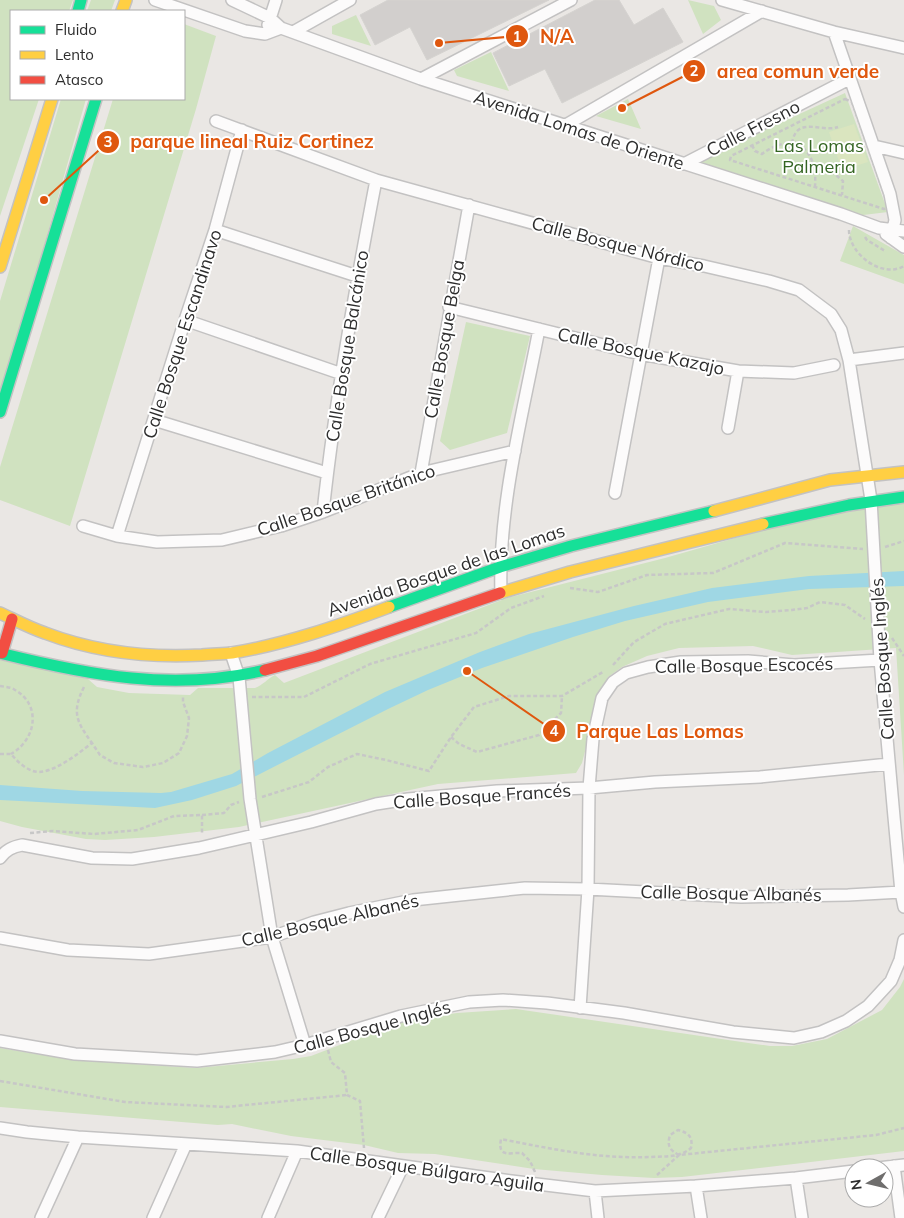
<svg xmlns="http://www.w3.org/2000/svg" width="904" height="1218" viewBox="0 0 904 1218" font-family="Mulish,sans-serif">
  <rect width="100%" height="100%" fill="#eae7e4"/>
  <path fill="#d0e2c0" d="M 0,0 L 73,0 L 69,11 L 11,11 L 11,99 L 39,99 L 0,216 Z
    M 91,0 L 115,0 L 111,11 L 87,11 Z
    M 688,0 L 714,6 L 721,20 L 703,34 Z
    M 356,15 L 371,46 L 332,34 L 332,26 Z
    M 184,24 L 216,36 L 196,109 L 70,526 L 0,500 L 0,467 L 113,99 L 184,99 Z
    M 491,52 L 509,91 L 457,76 L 454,70 Z
    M 845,93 L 888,212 L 855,216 L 693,163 Z
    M 61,99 L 86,99 L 0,400 L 0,301 Z
    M 628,99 L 641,129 L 596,116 Z
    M 853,226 L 904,255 L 904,284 L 840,261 Z
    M 466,322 L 530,336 L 507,433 L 450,450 L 440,441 Z
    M 904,503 L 904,775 L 896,648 L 792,655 L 753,646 L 679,648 L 647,656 L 622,667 L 608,677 L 600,693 L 582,763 L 576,773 L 438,784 L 239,827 L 154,837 L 105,840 L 86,839 L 22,827 L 0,821 L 0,660 L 88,679 L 97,687 L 129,693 L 190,695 L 198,688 L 255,688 C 263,685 267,679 275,675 L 284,683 L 507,598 L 665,558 L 798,520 Z
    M 904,979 L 904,1151 L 682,1177 L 654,1178 L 602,1175 L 534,1169 L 435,1154 L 398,1153 L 364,1145 L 291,1136 L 232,1124 L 218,1125 L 0,1107 L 0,1048 L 36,1054 L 118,1063 L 196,1068 L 293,1059 L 311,1056 L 402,1021 L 457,1013 L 516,1009 L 770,1046 L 792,1046 L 827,1039 L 882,1010 L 900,987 Z"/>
  <path fill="#dae5bf" d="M 854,124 L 868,162 L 842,170 L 829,132 Z"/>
  <path fill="#9fd7e4" d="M 904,571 L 904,586 L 809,589 L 708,602 L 625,621 L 573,637 L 482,668 L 428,690 L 388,709 L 236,786 L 192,800 L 155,808 L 0,800 L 0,785 L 82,791 L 161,793 L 171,792 L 232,774 L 268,753 L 385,692 L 480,652 L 529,634 L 634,606 L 712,588 L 809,576 Z"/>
  <path fill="#d2cfcd" stroke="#d5d3d0" d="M 388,0 L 549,0 L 427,60 L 410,27 L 375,45 L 360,15 Z
    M 595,0 L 619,0 L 634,25 L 663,8 L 683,42 L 562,103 L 545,69 L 509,86 L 493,53 Z"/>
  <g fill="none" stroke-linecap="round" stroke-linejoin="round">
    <defs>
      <path id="street" d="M 155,0 L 245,31 L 265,34 L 281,28
        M 232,0 L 270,18 L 281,28 L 421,79 L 841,214 L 879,228 L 904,231
        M 722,0 L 834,32 L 904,48
        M 268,25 L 276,0
        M 293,32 L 350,0
        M 834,32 L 890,194 L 895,220 L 891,238
        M 421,79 L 571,0
        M 216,121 L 376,180 L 659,258 L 704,266 L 769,281 L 799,290 L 831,314 L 841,330 L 849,360 L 871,500 L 880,660 L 894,817 L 901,892 L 904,907
        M 564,126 L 762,11
        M 874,146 L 904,153
        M 684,164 L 849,79
        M 215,230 L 357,276
        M 886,234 L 904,247
        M 449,307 L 640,354 L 738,371 L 794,373 L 834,365
        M 185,320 L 342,374
        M 849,360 L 904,353
        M 154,420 L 327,473
        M 728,428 L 738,371
        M 421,473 L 469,205
        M 615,493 L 659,258
        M 323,512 C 335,401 355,290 376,180
        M 83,526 L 117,536 L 157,542 L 222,540 L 281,526 L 323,512 L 421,473 L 515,451
        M 117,536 L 185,320 L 215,230 L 242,130
        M 501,593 C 498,506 523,414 539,329
        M 231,653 L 239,677 L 250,799 L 272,937 L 305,1045
        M 0,858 C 6,850 12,847 22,845 L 92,858 L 132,859 L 199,848 L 311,822 L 376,804 L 408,799 L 497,791 L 589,788 L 655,782 L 760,777 L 889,764
        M 0,938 L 68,950 L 149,954 L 272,937 L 314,922 L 349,913 L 413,900 L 525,888 L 588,889 L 741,897 L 848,895 L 901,892
        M 580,1008 L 588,889 L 589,788 L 593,739 L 602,698 L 613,682 L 626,673 L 648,667 L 681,662 L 748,661 L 794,665 L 880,660
        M 0,1041 L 75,1054 L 197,1061 L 275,1052 L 305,1045 L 401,1016 L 469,1002 L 503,1000 L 547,1003 L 624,1013 L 733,1032 L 794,1038 L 821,1032 L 846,1021 L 868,1006 L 891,981 L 900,960 L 904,940
        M 0,1128 L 27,1132 L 78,1137 L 297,1151 L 504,1180 L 595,1191 L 696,1186 L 796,1178 L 854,1171
        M 894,1166 L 901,1218
        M 878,1168 L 904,1165
        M 796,1178 L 802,1218
        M 696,1186 L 701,1218
        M 595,1191 L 598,1218
        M 41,1218 L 78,1137
        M 153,1218 L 186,1144
        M 268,1218 L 297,1151
        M 378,1218 L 403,1166"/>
      <path id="fast" d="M 78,11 L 81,0
        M 0,412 L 96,99
        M 763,524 L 849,505 L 904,497
        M 389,607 L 500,567 L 571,546 L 714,511
        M 0,653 C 89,675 173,692 265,670"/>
      <path id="slow" d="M 122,11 L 126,0
        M 0,267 L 52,99
        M 714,511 L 830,480 L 904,472
        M 500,593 L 570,572 L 763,524
        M 0,613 C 15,620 30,628 45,633 C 95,652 149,658 202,655 C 212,654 222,654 232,653 C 286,644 338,626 389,607"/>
      <path id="jam" d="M 2,653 L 12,619
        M 265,670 L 317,656 L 500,593"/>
    </defs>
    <use href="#street" stroke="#c3c2c2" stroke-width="14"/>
    <use href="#fast" stroke="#c3c2c2" stroke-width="14"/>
    <use href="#slow" stroke="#c3c2c2" stroke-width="14"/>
    <use href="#jam" stroke="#c3c2c2" stroke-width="14"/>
    <path stroke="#c7c7c7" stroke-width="2.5" stroke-dasharray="4 2.5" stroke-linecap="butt" d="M 845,99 L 852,102 L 889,208 L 884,209 L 730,160 L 731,156 Z
      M 792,143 C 797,115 821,133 838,127
      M 752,145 L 755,151 L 762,154 C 794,130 818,149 815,186
      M 813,167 C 827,165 832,172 843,181 L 842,195
      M 849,230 C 849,254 882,279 904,266
      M 865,237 L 867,240 L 885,251
      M 885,547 L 904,541
      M 570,588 L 598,592 L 647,575 L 713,573 L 785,543 L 863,549
      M 892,638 L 904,656
      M 613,665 L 634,642 L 665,624 L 729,609 L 766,612 L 792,610 L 807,608 L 820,602 L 845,605 L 865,619
      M 0,686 C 5,687 11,687 15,690 C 42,705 36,740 11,754
      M 84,687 C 71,713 77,722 92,743
      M 252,697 L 304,697 L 370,664 L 476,633 L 511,608 L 544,596
      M 451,737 L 459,744 L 477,752 L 539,735 L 561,713 L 562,696
      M 0,754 L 11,754 C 17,761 24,768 33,771 C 49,777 79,753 92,743 L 100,755 L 114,763 L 143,767 L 163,763 L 179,753 L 187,736 L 189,718 L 183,702 L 183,696
      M 262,797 L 309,782 L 328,767 L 357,754 L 386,760 L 429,771 L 451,737 L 474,707 L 509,696 L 562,696 L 603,672
      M 202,815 L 224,813 L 231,805 L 239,802
      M 30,833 L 53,831 L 94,834 L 138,830 L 174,816 L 202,815 L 202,835
      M 328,1050 L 331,1062 L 345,1073 L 347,1095 L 360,1101 L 364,1148
      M 0,1081 L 125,1102 L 226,1107 L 347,1095
      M 535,1172 L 530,1161 L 522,1153 C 511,1152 497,1159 501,1139 C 552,1149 598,1159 650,1157 C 665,1156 679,1158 691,1148 C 693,1137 689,1133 678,1130 L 670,1135 C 667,1145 669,1150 679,1155
      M 657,1175 L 679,1155 L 876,1135 L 904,1128"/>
    <use href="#street" stroke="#fcfbfb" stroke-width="11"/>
    <use href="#fast" stroke="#16e098" stroke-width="11"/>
    <use href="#slow" stroke="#ffcf43" stroke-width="11"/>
    <use href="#jam" stroke="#f24e42" stroke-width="11"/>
  </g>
  <g text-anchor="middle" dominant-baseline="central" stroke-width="4" stroke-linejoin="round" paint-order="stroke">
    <g font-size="18" fill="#2d2d2d" stroke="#fff">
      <text transform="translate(753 128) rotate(-27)">Calle Fresno</text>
      <text transform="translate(579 130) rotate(18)">Avenida Lomas de Oriente</text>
      <text transform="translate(618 244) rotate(14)">Calle Bosque Nórdico</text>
      <text transform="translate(182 334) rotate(-72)">Calle Bosque Escandinavo</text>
      <text transform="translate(444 339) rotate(-80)">Calle Bosque Belga</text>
      <text transform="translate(347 346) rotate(-81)">Calle Bosque Balcánico</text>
      <text transform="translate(641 351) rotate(12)">Calle Bosque Kazajo</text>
      <text transform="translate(346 500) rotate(-19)">Calle Bosque Británico</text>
      <text transform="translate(446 570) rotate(-19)">Avenida Bosque de las Lomas</text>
      <text transform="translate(882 659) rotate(-94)">Calle Bosque Inglés</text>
      <text transform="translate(744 665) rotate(-1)">Calle Bosque Escocés</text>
      <text transform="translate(482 796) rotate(-4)">Calle Bosque Francés</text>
      <text transform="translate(731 893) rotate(1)">Calle Bosque Albanés</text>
      <text transform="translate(330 920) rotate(-13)">Calle Bosque Albanés</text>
      <text transform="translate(372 1027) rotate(-15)">Calle Bosque Inglés</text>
      <text transform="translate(427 1169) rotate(8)">Calle Bosque Búlgaro Aguila</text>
    </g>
    <g font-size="18" fill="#346522" stroke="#fff">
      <text x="819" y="145">Las Lomas<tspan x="819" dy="21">Palmeria</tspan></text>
    </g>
  </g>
  <path fill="none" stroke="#df570e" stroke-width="2" d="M439 43L517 36M622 108L694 71M44 200L108 142M467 671L554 731"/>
  <g fill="#df570e" stroke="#fff" stroke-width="2">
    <circle cx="439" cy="43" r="5"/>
    <circle cx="622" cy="108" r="5"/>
    <circle cx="44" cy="200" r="5"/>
    <circle cx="467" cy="671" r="5"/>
    <circle cx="517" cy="36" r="12"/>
    <circle cx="694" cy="71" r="12"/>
    <circle cx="108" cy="142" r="12"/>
    <circle cx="554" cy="731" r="12"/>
  </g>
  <g font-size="15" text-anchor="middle" font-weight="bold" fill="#fff">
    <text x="517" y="42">1</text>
    <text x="694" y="76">2</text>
    <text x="108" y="147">3</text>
    <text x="554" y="736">4</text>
  </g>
  <g font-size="19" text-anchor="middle" font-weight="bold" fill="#df570e" stroke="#fff" stroke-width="4" stroke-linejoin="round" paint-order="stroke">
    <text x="557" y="43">N/A</text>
    <text x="798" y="78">area comun verde</text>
    <text x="252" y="148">parque lineal Ruiz Cortinez</text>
    <text x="660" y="738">Parque Las Lomas</text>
  </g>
  <rect x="10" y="10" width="175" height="90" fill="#ffffff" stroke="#ababab"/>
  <rect x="20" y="26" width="25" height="8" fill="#16e098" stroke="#ababab"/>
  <text x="55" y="35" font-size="15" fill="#2d2d2d">Fluido</text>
  <rect x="20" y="51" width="25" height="8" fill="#ffcf43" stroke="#ababab"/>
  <text x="55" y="60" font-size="15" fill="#2d2d2d">Lento</text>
  <rect x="20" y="76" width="25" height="8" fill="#f24e42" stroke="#ababab"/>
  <text x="55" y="85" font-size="15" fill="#2d2d2d">Atasco</text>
  <g transform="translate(869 1183) rotate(262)"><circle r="24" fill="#ffffff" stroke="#ababab"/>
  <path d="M0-4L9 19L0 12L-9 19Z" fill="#6f6e6d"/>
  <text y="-8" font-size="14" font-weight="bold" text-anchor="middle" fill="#2d2d2d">N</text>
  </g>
</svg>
